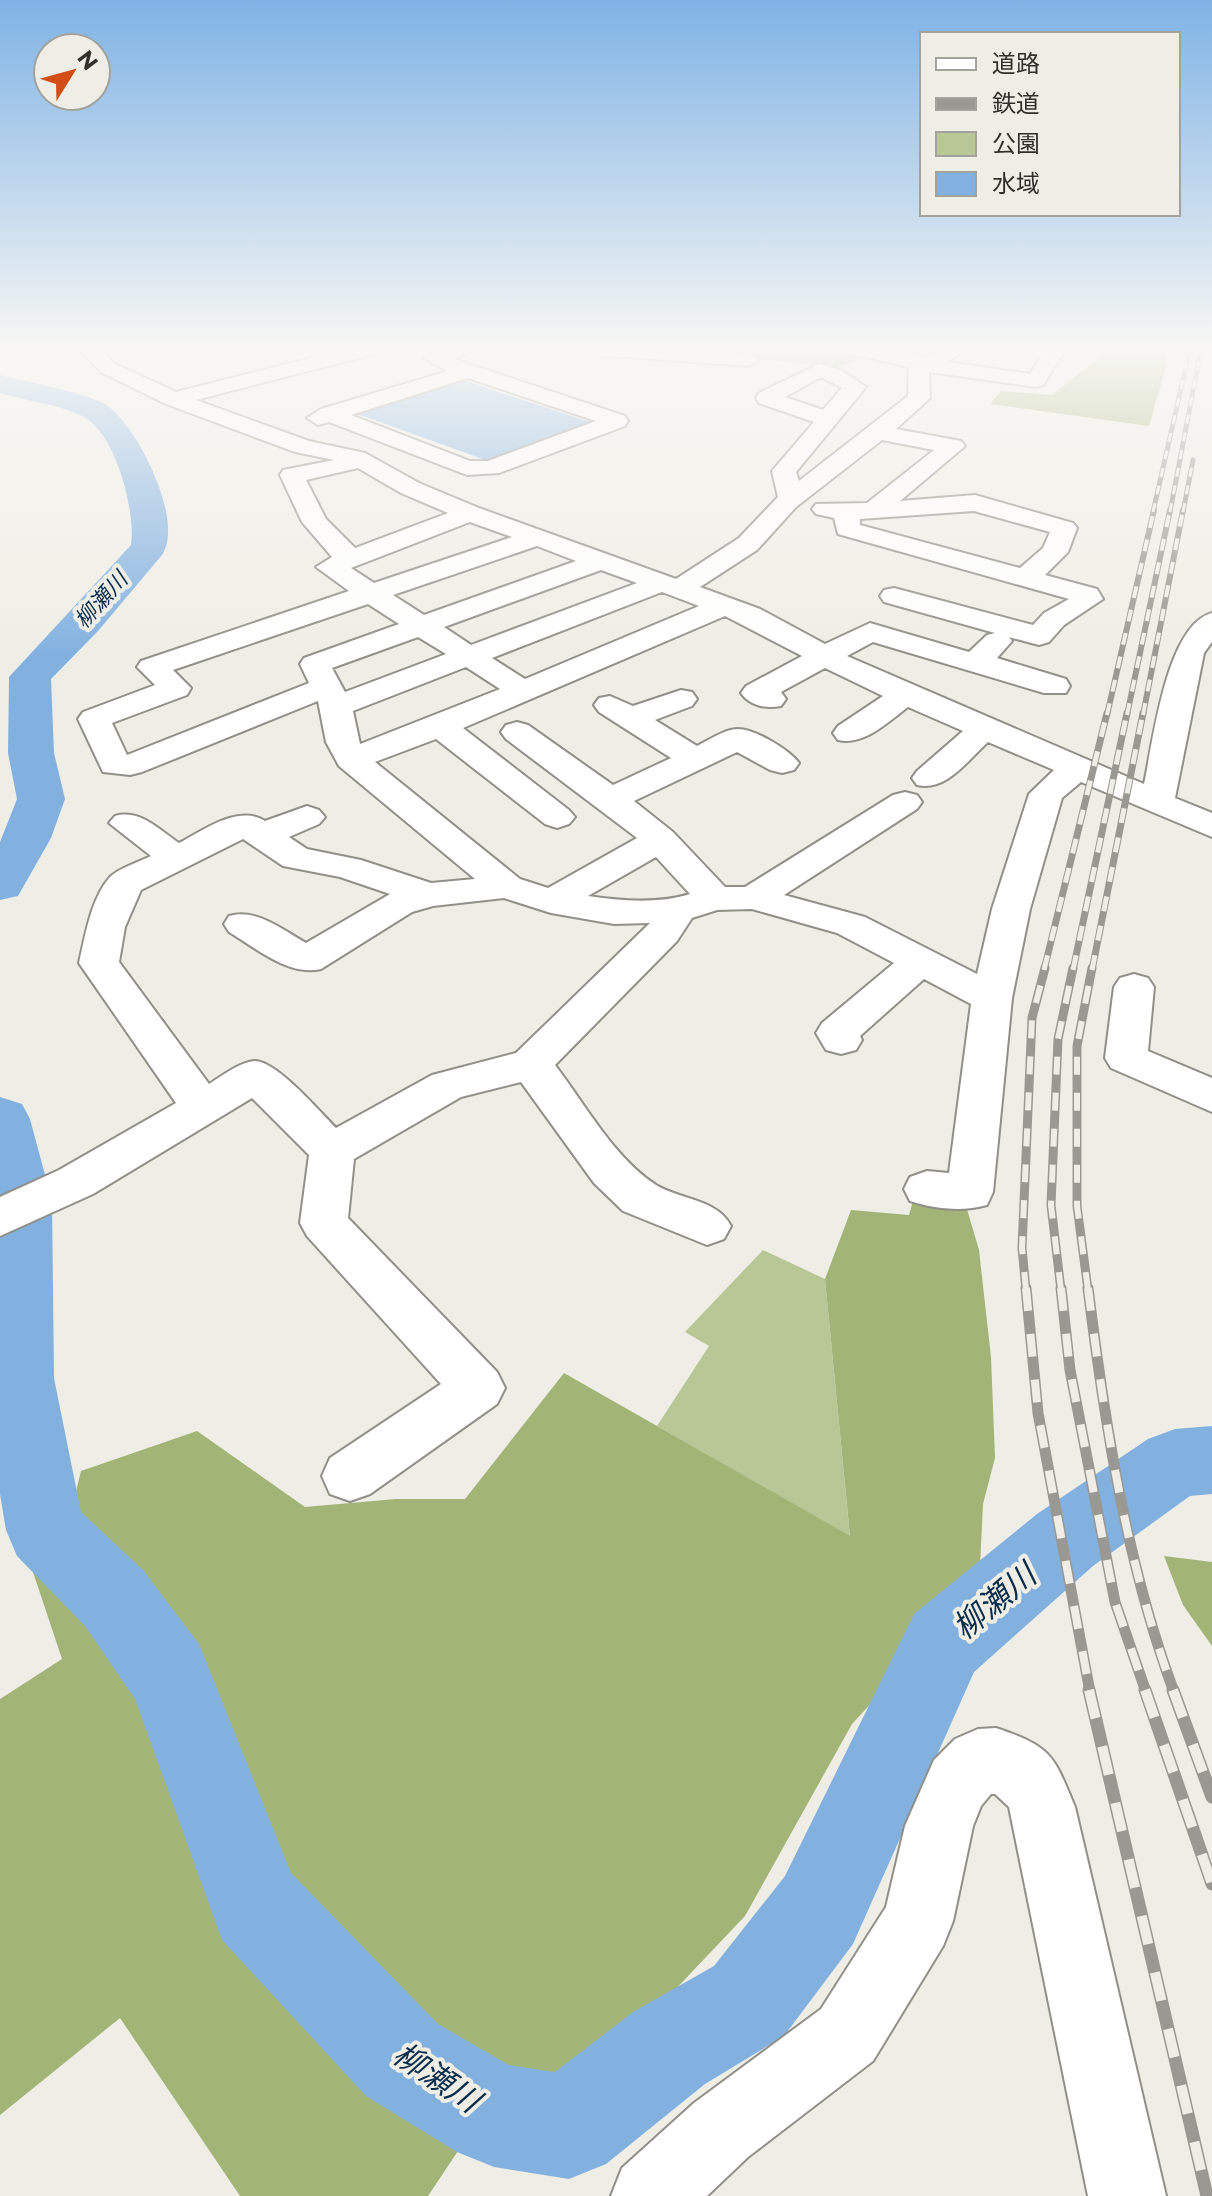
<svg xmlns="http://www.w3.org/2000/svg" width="1212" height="2196" viewBox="0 0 1212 2196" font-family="Montserrat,'Noto Sans JP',sans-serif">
  <rect width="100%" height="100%" fill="#efeee6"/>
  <path fill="#b9c797" d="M 763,1250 L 825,1279 L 850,1537 L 657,1426 L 709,1346 L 685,1332 Z"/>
  <path fill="#a3b477" d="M 664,349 L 843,349 L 875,356 L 835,367 Z
    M 1110,349 L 1165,349 L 1165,370 L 1149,426 L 990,404 L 1001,391 L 1052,395 Z
    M 914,1197 L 964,1199 L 979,1250 L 991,1357 L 995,1458 L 983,1504 L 979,1587 L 852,1724 L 745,1916 L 577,2093 L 455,2078 L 273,1882 L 189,1659 L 69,1520 L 81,1471 L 197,1431 L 305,1507 L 396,1499 L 465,1499 L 564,1373 L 850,1536 L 825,1279 L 851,1210 L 909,1215 Z
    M 39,1548 L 119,1630 L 154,1699 L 221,1905 L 466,2139 L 428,2196 L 240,2196 L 120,2018 L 0,2115 L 0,1699 L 62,1659 L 28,1557 Z
    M 1164,1556 L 1212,1562 L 1212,1646 L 1183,1605 Z"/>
  <path fill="#82b1e0" d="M 463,380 L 590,422 L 488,461 L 358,414 Z"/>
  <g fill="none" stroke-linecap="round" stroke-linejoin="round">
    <path fill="#82b1e0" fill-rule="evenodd" d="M 0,375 C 23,381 92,394 108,406 C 138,428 185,521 162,555 L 98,631 L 51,679 L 54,753 L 65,799 L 51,838 L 18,896 L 0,900 L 0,842 L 17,799 L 8,753 L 9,677 L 131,545 C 136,512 116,434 84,417 C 60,404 26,401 0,393 Z
      M 0,1097 L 22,1104 L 30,1119 L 52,1201 L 54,1378 L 81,1512 L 143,1570 L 199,1644 L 291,1873 L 438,2024 L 509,2065 L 555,2072 L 633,2012 L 714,1966 L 785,1876 L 914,1614 L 1037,1514 L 1148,1439 L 1175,1429 L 1212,1426 L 1212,1494 L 1190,1496 L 1093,1566 L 974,1672 L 853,1944 L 784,2036 L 705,2084 L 606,2164 L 569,2179 L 494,2167 L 457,2152 L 366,2096 L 222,1940 L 135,1699 L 85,1626 L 17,1556 L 6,1530 L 0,1494 Z"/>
    <defs>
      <path id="minor" d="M 79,349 L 101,349 L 115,364 L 176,392 L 346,349 L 381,349 L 378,353 L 196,400 L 309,441 L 365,453 L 419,483 L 479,508 L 676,579 L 739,538 L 778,497 L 772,471 L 814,422 L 759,403 L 756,398 L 759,393 L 819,364 L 841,370 L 866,387 L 796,472 L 799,481 L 908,396 L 909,367 L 849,353 L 846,349 L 883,349 L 923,358 L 941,349 L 967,349 L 947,362 L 1030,374 L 1046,349 L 1066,349 L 1043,385 L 1036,387 L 929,372 L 930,398 L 896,429 L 961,441 L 965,446 L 900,501 L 975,495 L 1073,523 L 1077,528 L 1068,552 L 1045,575 L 1097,589 L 1103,599 L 1064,625 L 1049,642 L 1039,645 L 1009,637 L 1012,641 L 997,658 L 1066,679 L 1070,686 L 1066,693 L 1044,693 L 873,642 L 847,656 L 1144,784 C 1153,743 1166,625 1212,613 L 1212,642 L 1204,653 L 1175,798 L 1212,813 L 1212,837 L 1081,782 L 1062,798 L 1030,909 L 1012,998 L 993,1192 L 987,1205 C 962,1212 935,1209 910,1201 L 904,1189 L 910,1177 L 927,1171 L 949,1173 L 971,1004 L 924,979 L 860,1036 L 862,1040 L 856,1050 L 841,1054 L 826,1050 L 816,1033 L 822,1023 L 894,963 L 837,933 L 752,909 L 717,910 L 692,918 L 677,941 L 555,1065 C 585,1104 614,1158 656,1185 C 681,1200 717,1199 731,1226 L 724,1239 L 707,1245 L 623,1211 L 594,1183 L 521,1082 L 461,1097 L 354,1159 L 348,1218 L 497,1372 L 505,1388 L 497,1404 L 370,1494 L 350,1501 L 330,1494 L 322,1476 L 330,1458 L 441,1384 L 307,1236 L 300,1223 L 309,1155 L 252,1098 L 93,1194 L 0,1236 L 0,1197 L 59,1170 L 176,1103 L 79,963 C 85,937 91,898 110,877 C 119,868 139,862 151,856 L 109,823 L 115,816 C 140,809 158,829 179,843 C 204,830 238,804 265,821 L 307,806 L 319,810 L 325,817 L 319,824 L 289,837 L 307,849 L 361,860 L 431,883 L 475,879 L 339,766 L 326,742 L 318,701 L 142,772 L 130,775 L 103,772 L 78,719 L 83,712 L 155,685 L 137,667 L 141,661 L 349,591 L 316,567 L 332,557 L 302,522 L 280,475 L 283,470 L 334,460 L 295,452 L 166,404 L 101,372 ZM 821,377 L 842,388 L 823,410 L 785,397 ZM 882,440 L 934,450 L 867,503 L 816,504 L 812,509 L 816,514 L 834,518 L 838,534 L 1069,599 L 1044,613 L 1033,625 L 894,588 L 884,590 L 880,596 L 884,602 L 995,633 L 987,635 L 969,652 L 870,623 L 825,644 L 760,609 L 700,587 L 757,550 L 796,507 ZM 358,468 L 401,493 L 448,513 L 355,548 L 326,519 L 306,480 ZM 974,511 L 1050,532 L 1043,548 L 1020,568 L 860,525 L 860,519 ZM 470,522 L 512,537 L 374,583 L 351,568 ZM 537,546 L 576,561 L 424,615 L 393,595 ZM 601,570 L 637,583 L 471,645 L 444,627 ZM 662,592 L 699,606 L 525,679 L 492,658 ZM 368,604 L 399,624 L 304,658 L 300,664 L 309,683 L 127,755 L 112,723 L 187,695 L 191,688 L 173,670 ZM 725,616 L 802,656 L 746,686 L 741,693 C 750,706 766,709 781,706 L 786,699 L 781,692 L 825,668 L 883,696 L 838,726 L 833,733 L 838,740 C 864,746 888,722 908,707 L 963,731 L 917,771 L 912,778 L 917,785 C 946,792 968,760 988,742 L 1054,770 L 1029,794 L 992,909 L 977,974 L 865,917 L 784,895 L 917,809 L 922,802 L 917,795 L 905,792 L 893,795 L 745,887 L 725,887 L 673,832 L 634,801 L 737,752 L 770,770 L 782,773 L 794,770 L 799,763 C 790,750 755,729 738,729 C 725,729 709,740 697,746 L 655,720 L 692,706 L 697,699 L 692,692 L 681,690 L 633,706 L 610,696 L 599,698 L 594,705 L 599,712 L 671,758 L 613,785 L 528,725 L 517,722 L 506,725 L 501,732 L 506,739 L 637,838 L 548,888 L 520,879 L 375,762 L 436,739 L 545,824 L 557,828 L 569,824 L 575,817 L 569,810 L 463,728 ZM 418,637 L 446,654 L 345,692 L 332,668 ZM 466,667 L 500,689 L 360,744 L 353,711 ZM 243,839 L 283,866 L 340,877 L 390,894 L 306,943 C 283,930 257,908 229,916 L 224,924 L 229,932 C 256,948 289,977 321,969 L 412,912 L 433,906 L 504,898 L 551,913 L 614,924 L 650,923 L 516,1053 L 432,1075 L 336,1128 C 320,1112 276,1060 254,1061 C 238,1063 222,1076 209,1084 L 119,962 L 125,927 L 141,890 ZM 656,857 L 690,894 C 658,904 621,901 588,896 Z
        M 443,349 L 477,349 L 454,359 L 625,416 L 628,421 L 625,426 L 499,473 L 467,475 L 329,422 L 318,425 L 307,418 L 321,409 L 448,371 L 424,358 ZM 468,378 L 596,421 L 488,461 L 470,461 L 351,415 Z
        M 587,349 C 614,349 746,345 759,360 L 749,366 L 597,355 Z
        M 1134,974 L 1148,978 L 1154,987 L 1148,1051 L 1212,1078 L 1212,1112 L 1111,1068 L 1105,1058 L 1114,987 L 1120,978 Z
        M 996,1728 C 1052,1747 1053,1754 1075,1807 L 1166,2196 L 1088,2196 L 1009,1807 L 995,1794 L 991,1794 L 981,1806 L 973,1826 L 953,1921 L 943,1946 L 873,2061 L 748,2157 L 707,2196 L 611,2196 L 622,2168 L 694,2103 L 821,2009 L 886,1907 L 905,1826 L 934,1760 L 955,1739 L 978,1729 Z"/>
    </defs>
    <use href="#minor" stroke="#908f88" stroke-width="4"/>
    <use href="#minor" fill="#fff" fill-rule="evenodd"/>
    <defs>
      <path id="rail-far5" d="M 1153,512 L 1190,349
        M 1170,512 L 1201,349
        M 1183,512 L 1193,460"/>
      <path id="rail-far4" d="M 1107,715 L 1154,510
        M 1127,715 L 1170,510
        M 1143,715 L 1183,510"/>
      <path id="rail-far3" d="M 1044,970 L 1107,713
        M 1073,970 L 1127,713
        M 1092,970 L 1143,713"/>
      <path id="rail-far2" d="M 1026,1290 L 1022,1248 L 1032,1018 L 1045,968
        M 1061,1290 L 1051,1205 L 1058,1039 L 1073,968
        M 1088,1290 L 1077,1206 L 1077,1046 L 1092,968"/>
      <path id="rail-far1" d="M 1026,1288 L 1038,1413 L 1090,1692
        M 1061,1288 L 1070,1370 L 1115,1602 L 1146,1692
        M 1088,1288 C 1105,1425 1126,1562 1174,1692"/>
      <path id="rail" d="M 1089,1690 L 1207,2196
        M 1145,1690 L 1212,1884
        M 1173,1690 L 1212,1797"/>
    </defs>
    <use href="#rail-far5" stroke="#999892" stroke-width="5"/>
    <use href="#rail-far4" stroke="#999892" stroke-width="6"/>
    <use href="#rail-far3" stroke="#999892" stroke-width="7"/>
    <use href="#rail-far2" stroke="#999892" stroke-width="9"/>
    <use href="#rail-far1" stroke="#999892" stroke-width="11"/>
    <use href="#rail" stroke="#999892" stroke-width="13"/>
    <use href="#rail-far5" stroke="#efeee6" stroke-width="3" stroke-dasharray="9" stroke-linecap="butt"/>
    <use href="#rail-far4" stroke="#efeee6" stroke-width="4" stroke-dasharray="12" stroke-linecap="butt"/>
    <use href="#rail-far3" stroke="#efeee6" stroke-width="5" stroke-dasharray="15" stroke-linecap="butt"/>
    <use href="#rail-far2" stroke="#efeee6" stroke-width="6" stroke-dasharray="18" stroke-linecap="butt"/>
    <use href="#rail-far1" stroke="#efeee6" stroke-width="8" stroke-dasharray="23" stroke-linecap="butt"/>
    <use href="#rail" stroke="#efeee6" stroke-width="10" stroke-dasharray="29" stroke-linecap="butt"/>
  </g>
  <linearGradient id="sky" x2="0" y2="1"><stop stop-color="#7fb3e5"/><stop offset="0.53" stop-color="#f8f7f4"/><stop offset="1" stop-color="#f8f7f4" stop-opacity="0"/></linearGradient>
  <rect width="1212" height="657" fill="url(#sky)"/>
  <g text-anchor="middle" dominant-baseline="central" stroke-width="8" stroke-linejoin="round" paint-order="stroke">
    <g font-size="22" font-style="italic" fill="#0c2e4d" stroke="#efeee6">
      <text transform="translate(101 600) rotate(-48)">柳瀬川</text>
    </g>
    <g font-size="32" font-style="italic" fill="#0c2e4d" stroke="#efeee6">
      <text transform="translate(994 1601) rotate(-40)">柳瀬川</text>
      <text transform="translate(437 2077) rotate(34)">柳瀬川</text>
    </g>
  </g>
  <rect x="920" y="32" width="260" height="184" fill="#efeee6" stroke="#a3a29c" stroke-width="2"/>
  <rect x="936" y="58" width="40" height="12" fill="#ffffff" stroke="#a3a29c" stroke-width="2"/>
  <text x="992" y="72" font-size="24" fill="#31302d">道路</text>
  <rect x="936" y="98" width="40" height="12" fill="#999892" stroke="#a3a29c" stroke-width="2"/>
  <text x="992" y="112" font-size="24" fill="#31302d">鉄道</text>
  <rect x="936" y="132" width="40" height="24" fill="#b9c797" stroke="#a3a29c" stroke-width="2"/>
  <text x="992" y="152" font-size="24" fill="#31302d">公園</text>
  <rect x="936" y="172" width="40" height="24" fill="#82b1e0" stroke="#a3a29c" stroke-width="2"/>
  <text x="992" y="192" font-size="24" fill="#31302d">水域</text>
  <g transform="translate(72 72) rotate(53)"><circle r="38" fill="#efeee6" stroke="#a3a29c" stroke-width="2"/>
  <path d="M0-6L14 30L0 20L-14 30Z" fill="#d34d16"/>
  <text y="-12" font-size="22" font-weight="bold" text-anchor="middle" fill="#31302d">N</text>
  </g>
</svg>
